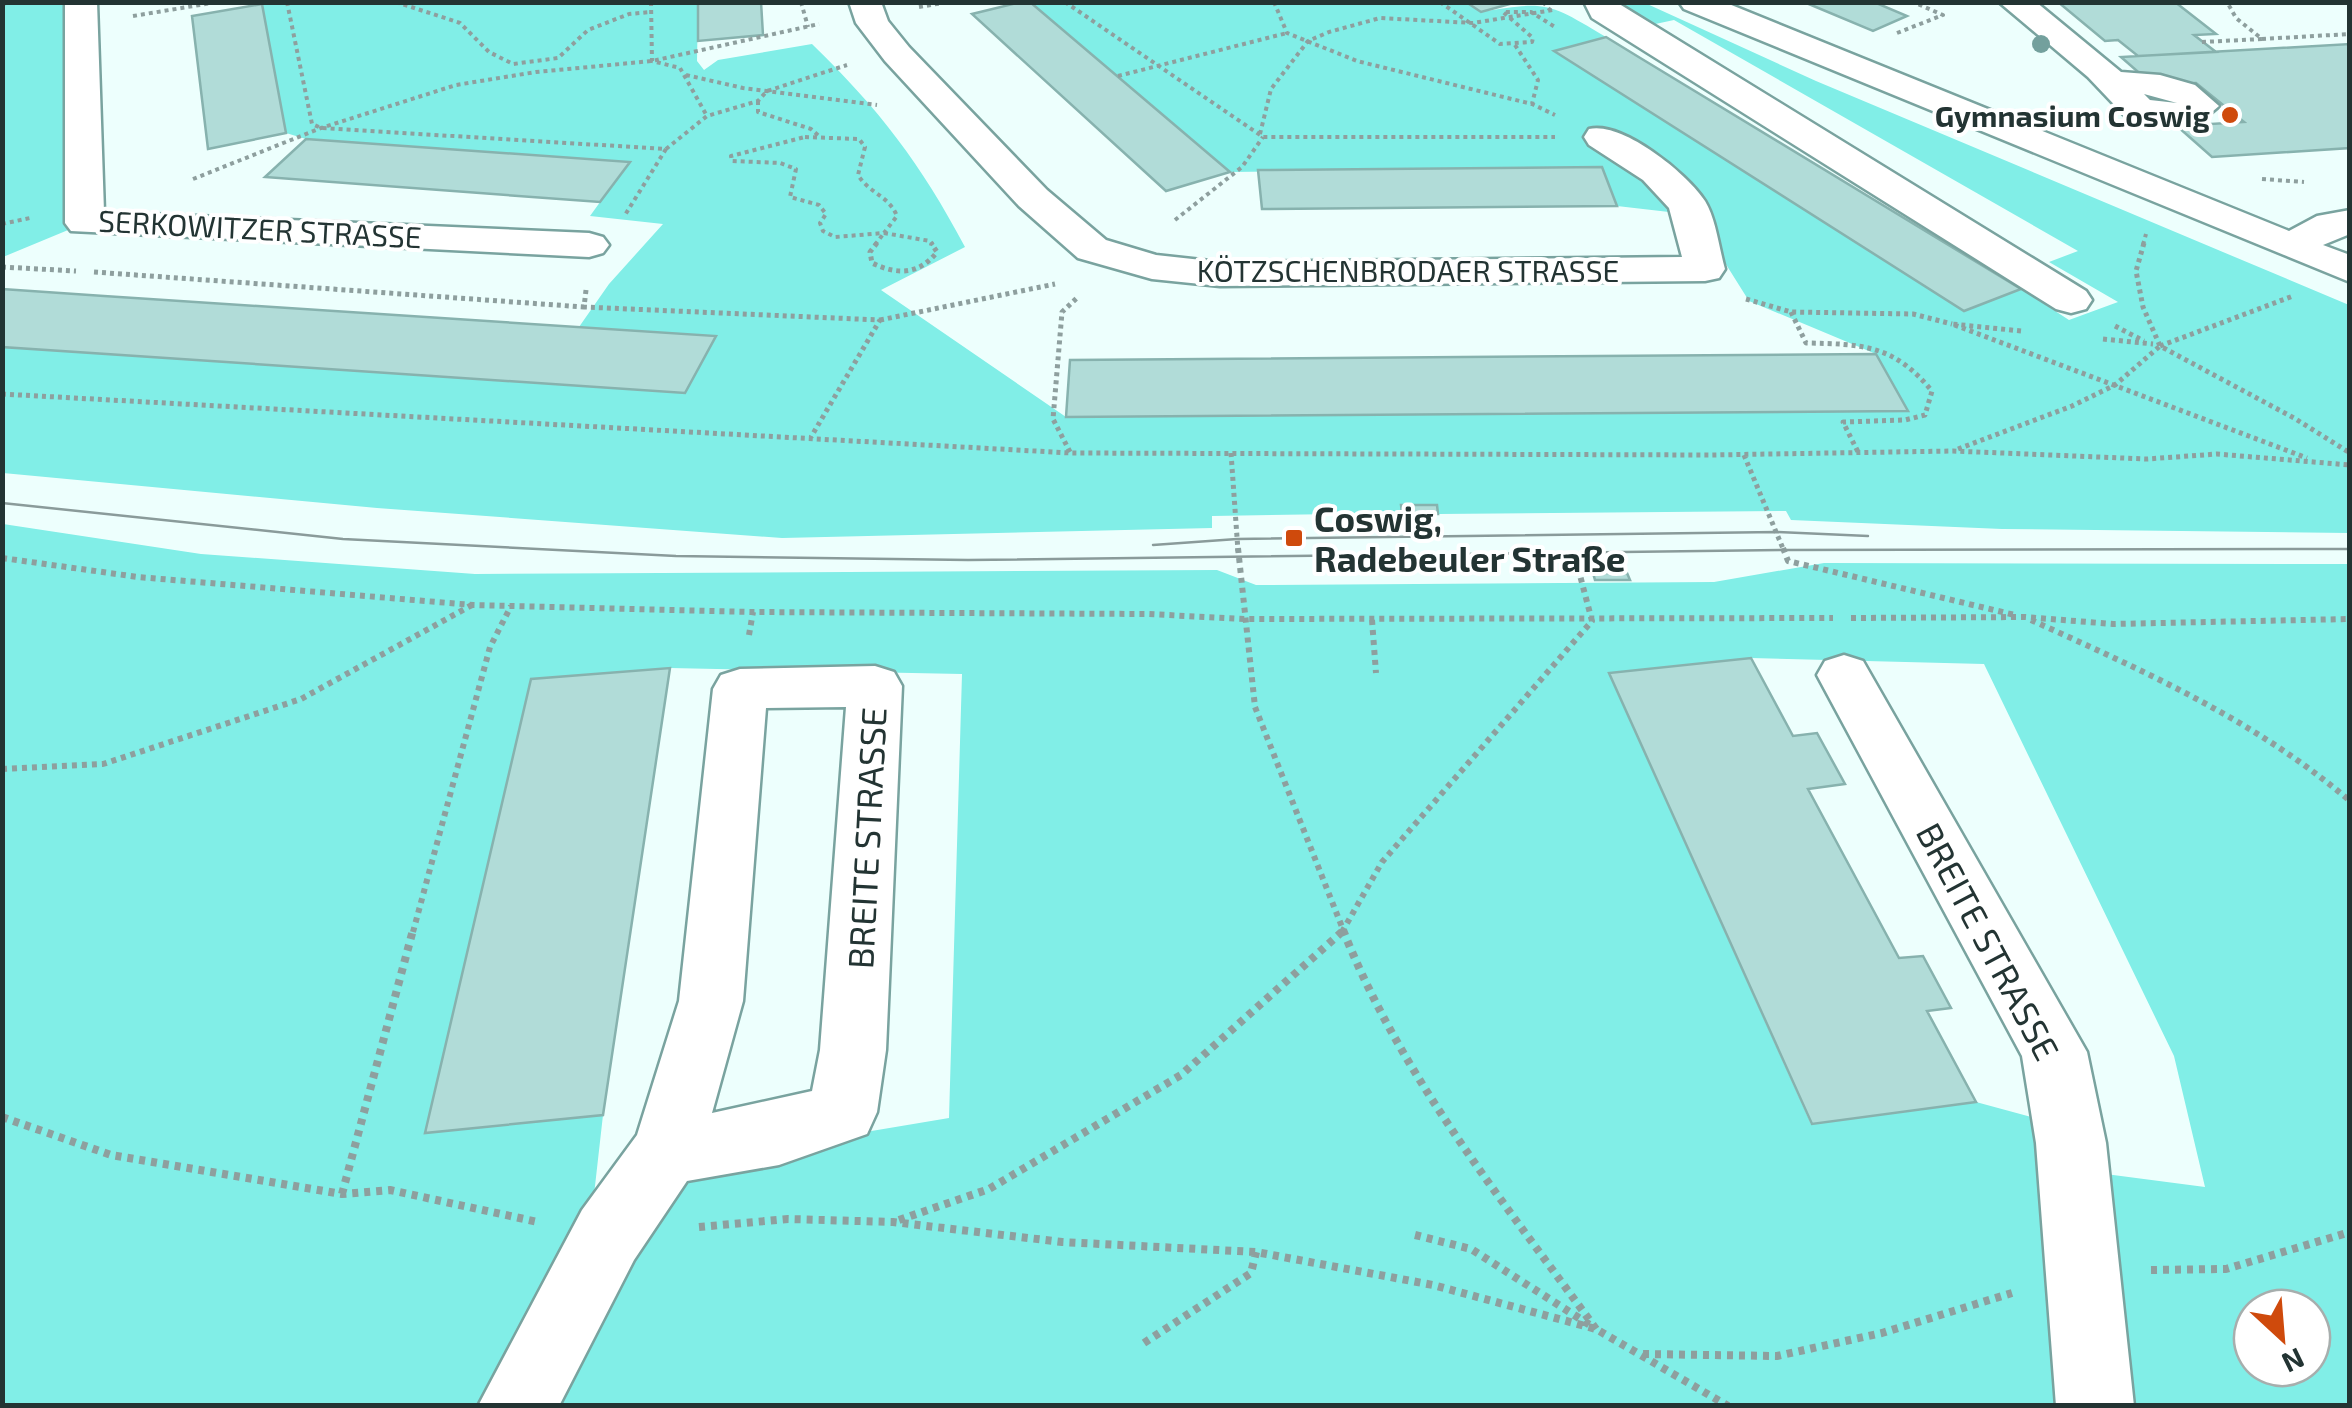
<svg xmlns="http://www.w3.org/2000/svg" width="2352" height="1408" viewBox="0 0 2352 1408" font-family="'Exo 2',sans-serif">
  <rect width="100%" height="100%" fill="#edfffd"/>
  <path fill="#81eee7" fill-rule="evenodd" d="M 261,2 L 698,3 L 697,61 L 704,70 L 718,60 L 812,44 C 880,110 921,164 965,247 L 881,290 L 1066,417 L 1907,410 L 1876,354 L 1749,301 L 1695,215 L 1617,206 L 1601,167 L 1230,172 L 1030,3 L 1466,2 L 1481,12 C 1548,0 1550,4 1606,37 L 1556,52 L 1963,311 L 2021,289 L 2069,320 L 2118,302 L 2049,262 L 2078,251 L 1674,20 L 1646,26 L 1616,5 L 1645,3 L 1816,81 L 2349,305 L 2349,533 L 2002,529 L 1791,520 L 1786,511 L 1438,514 L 1436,505 L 1402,505 L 1402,513 L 1212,516 L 1212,528 L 782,538 L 377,508 L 3,473 L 2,347 L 715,337 L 579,327 L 609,284 L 663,224 L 590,216 L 629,162 L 306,139 L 286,133 Z
    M 3,3 L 81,3 L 85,223 L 3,257 Z
    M 3,524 L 201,554 L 475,574 L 1217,570 L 1256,585 L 1714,582 L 1824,563 L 2349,564 L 2349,1405 L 3,1406 ZM 1751,658 L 1984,664 L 2174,1056 L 2205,1187 L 2052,1167 L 2046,1121 L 1976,1102 L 1811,1124 L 1609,674 ZM 670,668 L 962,674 L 949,1118 L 794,1144 L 680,1183 L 588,1248 L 603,1115 L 425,1133 L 531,679 ZM 2252,1308 L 2312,1308 L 2312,1368 L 2252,1368 Z"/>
  <path fill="#b1dcd8" stroke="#87b2ae" stroke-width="2.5" d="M 698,2 L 761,2 L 763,35 L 698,41 Z
    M 1021,2 L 1030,2 L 1230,172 L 1166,191 L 972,14 Z
    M 1466,2 L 1517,2 L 1481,12 Z
    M 1804,2 L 1874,2 L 1907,16 L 1873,31 Z
    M 2058,2 L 2175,2 L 2216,34 L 2194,35 L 2216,52 L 2138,56 L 2118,40 L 2105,41 Z
    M 262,4 L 286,133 L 208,149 L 192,16 Z
    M 1606,37 L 1637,56 L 2021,289 L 1964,311 L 1554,51 Z
    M 2350,44 L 2350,148 L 2212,157 L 2177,126 L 2244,122 L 2196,83 L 2153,85 L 2121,57 Z
    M 306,139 L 630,162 L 600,202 L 265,177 Z
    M 1602,167 L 1617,206 L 1262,209 L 1258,170 Z
    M 2,289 L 104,296 L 716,336 L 685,393 L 2,347 Z
    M 1876,354 L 1908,411 L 1066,417 L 1070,360 Z
    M 1401,505 L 1437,505 L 1438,514 L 1402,513 Z
    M 1593,573 L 1627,573 L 1630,580 L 1595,580 Z
    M 1751,658 L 1793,736 L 1817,733 L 1845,784 L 1808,789 L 1899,958 L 1923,956 L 1951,1008 L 1927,1011 L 1976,1102 L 1812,1124 L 1609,673 Z
    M 670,668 L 603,1115 L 425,1133 L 531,679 Z"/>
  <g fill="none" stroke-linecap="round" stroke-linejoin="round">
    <defs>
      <path id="minor" d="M 65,2 L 97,2 L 104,212 L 589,233 L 603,237 L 609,245 L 603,253 L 589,257 L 71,231 L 65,223 Z
        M 849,2 L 881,2 L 888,21 L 909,47 L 1047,190 L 1106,240 L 1156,255 L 1220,262 L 1682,257 L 1669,208 L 1643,180 L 1589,145 L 1584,137 L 1589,129 C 1622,121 1687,173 1705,201 C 1716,219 1719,248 1725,269 L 1719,278 L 1705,281 L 1220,286 L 1152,279 L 1078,258 L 1019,206 L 885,61 L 856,23 Z
        M 1584,2 L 1616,2 L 2086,291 L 2092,300 L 2086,309 L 2071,313 L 2056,309 L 1592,18 Z
        M 1679,2 L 1724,2 L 2289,231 L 2317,216 L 2350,210 L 2350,234 L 2323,245 L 2350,255 L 2350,282 L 1684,9 Z
        M 1999,2 L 2036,2 L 2121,72 L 2160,75 L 2195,85 L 2219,106 L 2199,123 L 2186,126 L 2126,117 L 2088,77 ZM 2144,94 L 2177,103 L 2150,100 Z
        M 1844,655 L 1863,661 L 2087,1052 L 2106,1143 L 2134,1406 L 2056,1406 L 2036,1143 L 2022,1056 L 1817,675 L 1825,661 Z
        M 875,666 L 894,672 L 902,686 L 886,1050 L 877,1112 L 867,1134 L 779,1165 L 687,1181 L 634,1260 L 559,1406 L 478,1406 L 582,1210 L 637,1135 L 679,1001 L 713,689 L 721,675 L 740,669 ZM 846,707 L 820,1050 L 812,1091 L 712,1113 L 743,1001 L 766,708 Z"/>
    </defs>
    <use href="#minor" stroke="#79a39f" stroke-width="5"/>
    <path stroke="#8e9f9e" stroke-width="4" stroke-dasharray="4 4" stroke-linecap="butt" d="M 287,2 L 312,124 L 321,128 L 666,149 L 625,215
      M 396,2 L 460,23 L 489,52 L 513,64 L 558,58 L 588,30 L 629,14 L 651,12
      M 651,2 L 652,61 L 680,68 L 707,116
      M 801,2 L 808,27
      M 1065,2 L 1263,137 L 1555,137
      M 1274,2 L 1287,33 L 1357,61 L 1532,104 L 1555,115
      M 1440,2 L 1500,44 L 1532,42 L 1533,38 L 1503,12 L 1531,12 L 1555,27
      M 1543,2 L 1551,11
      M 2,6 L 6,2
      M 919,7 L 949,2
      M 133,16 L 218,2
      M 1897,33 L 1943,15 L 1913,2
      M 2262,39 L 2350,34
      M 2202,42 L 2262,39 L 2236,18 L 2227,2
      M 1515,45 L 1538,80 L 1532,104
      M 686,75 L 743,88 L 877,105
      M 1118,76 L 1287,33
      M 758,101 L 758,112 L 811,129 L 819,136
      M 1260,134 L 1271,89 L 1308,41 L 1329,32 L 1380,18 L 1473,23 L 1553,10
      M 805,137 L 859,139 L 865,147 L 858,175 C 869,193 889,196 897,216 L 884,233 L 835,237 L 823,231 L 820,223 L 826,214 L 819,205 L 790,197 L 796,169 L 780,163 L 732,161 L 731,156 Z
      M 666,149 L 707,116 L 758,101 L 767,91 L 847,65
      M 193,179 L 321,128 L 456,85 L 536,72 L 652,61 L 819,24
      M 2262,179 L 2304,182
      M 1175,220 L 1242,167 L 1263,137
      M 2,224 L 30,218
      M 884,233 L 930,241 L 933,245
      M 875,245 L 884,233
      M 2143,245 L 2146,234"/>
    <path stroke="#8e9f9e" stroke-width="5" stroke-dasharray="4 4" stroke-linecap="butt" d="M 877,243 L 870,252 L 872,263 C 897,275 919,275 937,252 L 931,243
      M 2144,243 L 2136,271 L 2143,307 L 2160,346 L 2294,418 L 2350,453
      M 2,267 L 76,271
      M 94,272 L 584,307
      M 586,290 L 584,307 L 880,320 L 811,437
      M 1746,299 L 1791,312 L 1913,314 L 1952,324
      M 1791,312 L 1806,343 C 1863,344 1894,345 1932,391 L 1925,415 L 1905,420 L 1843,422 L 1858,452
      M 880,320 L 1055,284
      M 2115,326 L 2144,341
      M 2021,331 L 1952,324 L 2307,458
      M 2103,339 L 2153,344
      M 2160,346 L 2293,296
      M 2,394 L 1071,453 L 1710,455 L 1953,451 L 2147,459 L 2217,454 L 2350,465
      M 1958,449 L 2072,406 L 2115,385 L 2160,346
      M 1070,452 L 1053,419 L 1062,312 L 1079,296
      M 1231,453 L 1238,551
      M 1744,455 L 1784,551"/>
    <path stroke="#8e9f9e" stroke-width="6" stroke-dasharray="5 5" stroke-linecap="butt" d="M 1238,548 L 1255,707 L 1344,932
      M 1783,548 L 1788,561 L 2015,615
      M 2,558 L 138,577 L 473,605 L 753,612 L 1148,614 L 1244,619 L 1833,618
      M 1851,618 L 2025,617 L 2113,624 L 2350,619
      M 1372,620 L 1376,673
      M 2031,620 C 2144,671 2255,720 2350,801
      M 749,635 L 753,612
      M 2,769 L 103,764 L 301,699 L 472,605
      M 413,932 L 490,647 L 511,606
      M 1342,932 L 1382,862 L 1592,621 L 1577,564"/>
    <path stroke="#8e9f9e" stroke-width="8" stroke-dasharray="6 6" stroke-linecap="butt" d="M 1343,930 C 1401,1077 1504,1202 1596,1329
      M 2,1117 L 111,1155 L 342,1194 L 390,1190 L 538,1222
      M 342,1194 L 413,930
      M 899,1220 L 989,1189 L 1181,1075 L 1344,930
      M 699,1227 L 788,1219 L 893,1222 L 1062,1242 L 1256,1252 L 1433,1285 L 1596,1329 L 1728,1406
      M 1415,1235 L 1471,1249 L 1590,1325
      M 2151,1270 L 2226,1269 L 2350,1232
      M 1144,1343 L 1251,1273 L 1256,1252
      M 1643,1354 L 1777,1356 L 1882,1333 L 2012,1293"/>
    <use href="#minor" fill="#fff" fill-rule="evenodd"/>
    <path stroke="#8a9b9a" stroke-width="2.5" d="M 2,503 L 343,539 L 676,556 L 968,560 L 1783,550 L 2350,549
      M 1153,545 L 1237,539 L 1777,532 L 1868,536"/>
  </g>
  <circle fill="#73a09d" cx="2041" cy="44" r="9"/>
  <g fill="#cf4a0c" stroke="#fff" stroke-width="4">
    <circle cx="2230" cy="115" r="10"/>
    <rect x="1284" y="528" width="20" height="20" rx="5"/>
  </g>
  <g text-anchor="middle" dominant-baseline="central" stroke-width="8" stroke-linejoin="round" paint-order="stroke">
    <g font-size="30" font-weight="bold" fill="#233433" stroke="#fff" text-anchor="end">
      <text x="2210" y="115">Gymnasium Coswig</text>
    </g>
    <g font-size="30" fill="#233433" stroke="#fff">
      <text transform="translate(260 228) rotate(3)">SERKOWITZER STRASSE</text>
      <text x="1408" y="270">KÖTZSCHENBRODAER STRASSE</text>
    </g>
    <g font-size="35" font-weight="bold" fill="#233433" stroke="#fff" text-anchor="start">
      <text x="1314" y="518">Coswig,<tspan x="1314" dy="40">Radebeuler Straße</tspan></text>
    </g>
    <g font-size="35" fill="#233433" stroke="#fff">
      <text transform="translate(866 838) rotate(-87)">BREITE STRASSE</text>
      <text transform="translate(1989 941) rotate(62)">BREITE STRASSE</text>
    </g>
  </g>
  <rect width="2352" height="1408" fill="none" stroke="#233433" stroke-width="10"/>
  <g transform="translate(2282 1338) rotate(154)"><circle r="48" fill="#ffffff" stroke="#a7aead" stroke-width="2.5"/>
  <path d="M0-8L18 38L0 25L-18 38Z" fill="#cf4a0c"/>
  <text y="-15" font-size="28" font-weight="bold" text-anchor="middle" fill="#233433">N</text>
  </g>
</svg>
